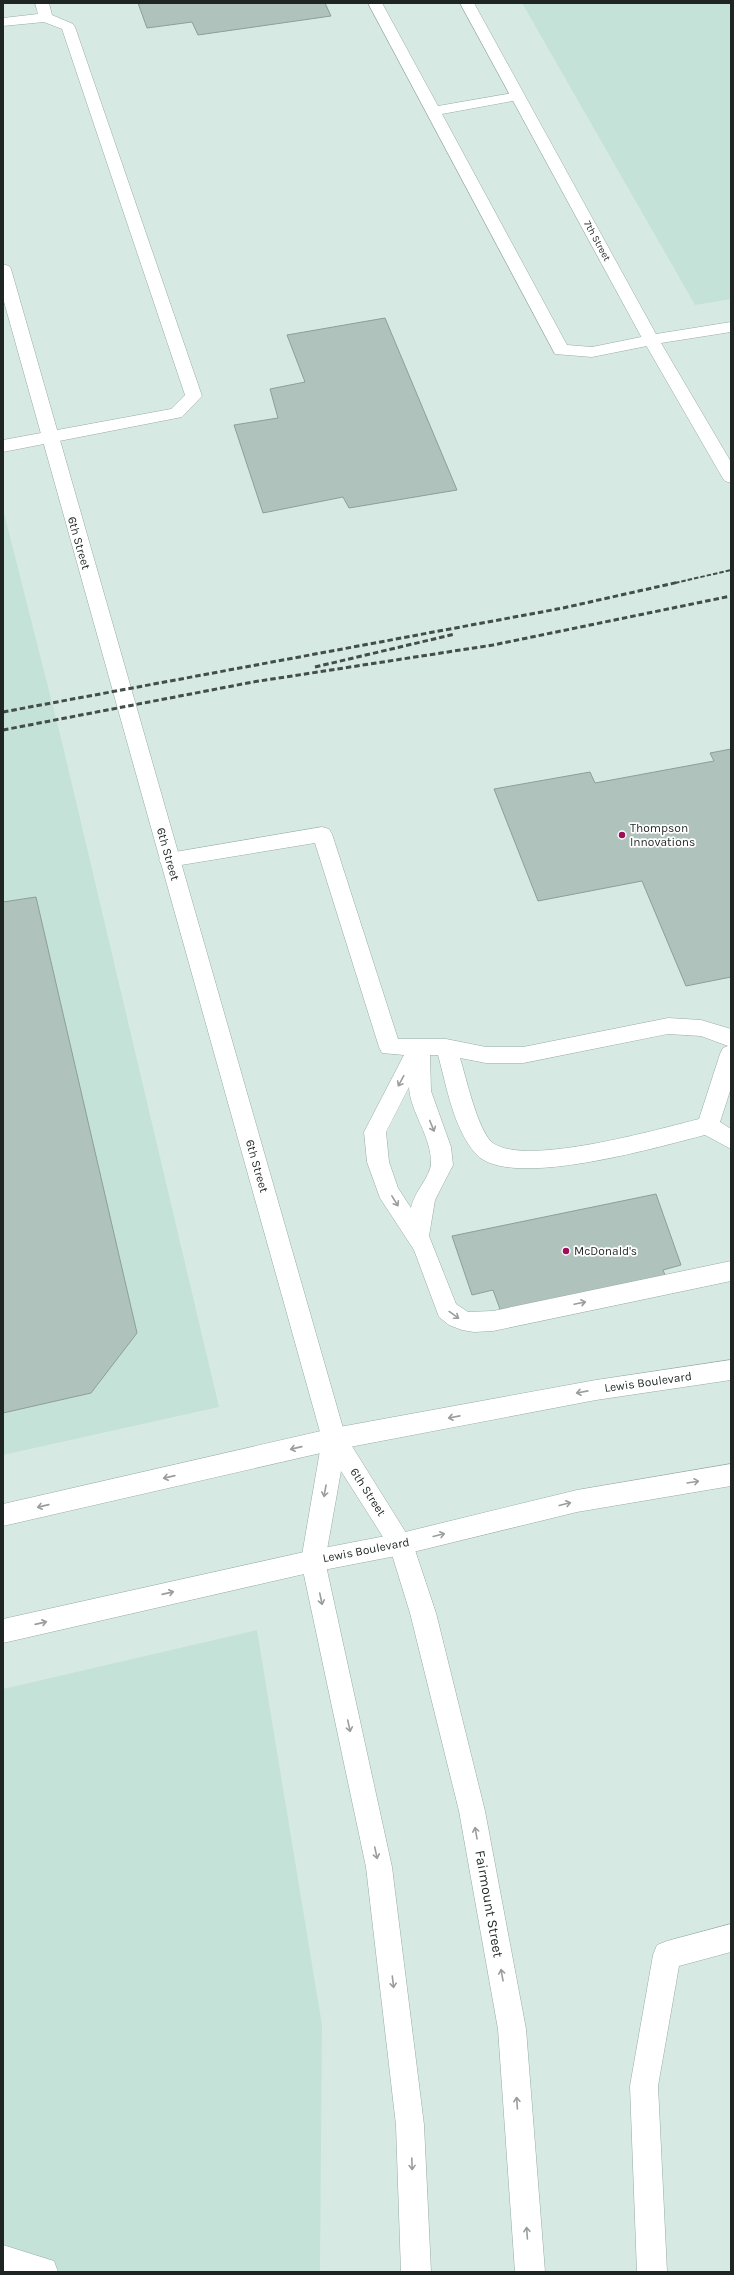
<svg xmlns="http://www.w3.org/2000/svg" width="734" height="2275" viewBox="0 0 734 2275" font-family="Karla,sans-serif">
  <rect width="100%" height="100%" fill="#d6eae3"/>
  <path fill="#c5e2d8" d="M 522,3 L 731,3 L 731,299 L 695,305 Z
    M 3,509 L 62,742 L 219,1407 L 3,1455 Z
    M 257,1630 L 322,2025 L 320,2272 L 3,2272 L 3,1689 Z"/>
  <path fill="#afc2bb" stroke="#8c9f99" d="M 138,3 L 325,3 L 331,16 L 198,35 L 192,22 L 147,28 Z
    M 385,318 L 457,490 L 349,508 L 343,497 L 263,513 L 234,425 L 278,418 L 270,389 L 305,382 L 287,335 Z
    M 731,749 L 731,977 L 686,986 L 642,881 L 538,901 L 494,789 L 590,772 L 595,783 L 714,761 L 710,753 Z
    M 36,897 L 137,1333 L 91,1393 L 3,1413 L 3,902 Z
    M 656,1194 L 681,1265 L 663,1270 L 667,1280 L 501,1312 L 493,1290 L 472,1295 L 452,1236 Z"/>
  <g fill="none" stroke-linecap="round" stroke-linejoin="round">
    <defs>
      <path id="lane" d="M 35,3 L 49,3 L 52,15 L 73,24 L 75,27 L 202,396 L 182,417 L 3,452 L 3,440 L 171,409 L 185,395 L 62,29 L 44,22 L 3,26 L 3,18 L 38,14 Z
        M 368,3 L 382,3 L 438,106 L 518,92 L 525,96 L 518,100 L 442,114 L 567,345 L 592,347 L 651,335 L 657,336 L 659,340 L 657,344 L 592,357 L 555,354 Z
        M 322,827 L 329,829 L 332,834 L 398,1039 L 446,1039 L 486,1047 L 523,1047 L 668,1018 L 701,1020 L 731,1029 L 731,1088 L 720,1122 L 731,1129 L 731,1149 L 705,1135 C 661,1146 509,1191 476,1154 C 453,1128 447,1087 438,1055 L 430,1055 L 431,1091 L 451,1147 L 453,1165 L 435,1200 L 429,1236 L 456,1304 L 468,1312 L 493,1311 L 731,1261 L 731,1281 L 493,1331 L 474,1332 L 462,1330 L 449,1325 L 439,1317 L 414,1250 L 380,1198 L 367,1162 L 364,1132 L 404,1055 L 382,1053 L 379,1047 L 315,843 L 169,867 L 162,865 L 159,860 L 162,855 L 169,853 ZM 668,1034 L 701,1036 L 728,1046 L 723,1048 L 720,1054 L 699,1119 C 659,1129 526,1167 493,1143 C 478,1132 466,1077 460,1058 L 486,1063 L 523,1063 ZM 409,1087 C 410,1112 432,1137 431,1164 C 430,1177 414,1192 411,1208 L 398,1188 L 389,1162 L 386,1132 Z
        M 731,1924 L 731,1952 L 679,1966 L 658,2086 L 667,2272 L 637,2272 L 630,2086 L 653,1955 L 657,1945 L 667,1941 Z
        M 3,2245 L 54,2261 L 58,2272 L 3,2272 Z"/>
      <path id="street" d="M 460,3 L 474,3 L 656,334 L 731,322 L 731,332 L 661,343 L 731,462 L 731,483 L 725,481 L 722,477 L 643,340 Z"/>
      <path id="secondary" d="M 3,264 L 9,266 L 11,269 L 345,1435 L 413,1544 L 436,1613 L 485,1811 L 526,2029 L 545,2272 L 515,2272 L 498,2029 L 459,1811 L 410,1613 L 390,1548 L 341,1471 L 325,1561 L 392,1867 L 424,2125 L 431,2272 L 401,2272 L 396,2125 L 366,1867 L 301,1561 L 322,1439 L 3,298 Z"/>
      <path id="primary" d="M 731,1360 L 731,1380 L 596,1400 L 334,1450 L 3,1526 L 3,1504 L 334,1428 L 596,1380 Z
        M 731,1464 L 731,1486 L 577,1512 L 401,1555 L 313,1572 L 3,1643 L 3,1619 L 313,1550 L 401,1533 L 577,1490 Z"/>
    </defs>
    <use href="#lane" stroke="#98aba4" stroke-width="1"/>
    <use href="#street" stroke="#98aba4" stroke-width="1"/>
    <use href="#secondary" stroke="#98aba4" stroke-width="1"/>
    <use href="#primary" stroke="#98aba4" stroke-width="1"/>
    <use href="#lane" fill="#fff" fill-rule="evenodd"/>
    <use href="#street" fill="#fff" fill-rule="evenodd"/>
    <use href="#secondary" fill="#fff" fill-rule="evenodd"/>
    <use href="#primary" fill="#fff" fill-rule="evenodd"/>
    <path stroke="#434d4a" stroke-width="2" stroke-dasharray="4.5 2" stroke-linecap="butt" d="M 675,583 L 731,570"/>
    <path stroke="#434d4a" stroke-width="3" stroke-dasharray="5.5 3" stroke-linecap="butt" d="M 315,667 L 455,634
      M 3,712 L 563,608 L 679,582
      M 3,730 L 253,682 L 493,645 L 731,596"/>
  </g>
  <defs><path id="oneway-shaft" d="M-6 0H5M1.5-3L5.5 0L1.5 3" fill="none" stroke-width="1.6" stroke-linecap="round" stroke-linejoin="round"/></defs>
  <g stroke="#9a9d9c">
    <use href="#oneway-shaft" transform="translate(401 1081) rotate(118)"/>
    <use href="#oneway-shaft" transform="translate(432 1126) rotate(68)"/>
    <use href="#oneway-shaft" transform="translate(395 1201) rotate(58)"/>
    <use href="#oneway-shaft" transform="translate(580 1303) rotate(-12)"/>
    <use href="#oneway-shaft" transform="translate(454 1315) rotate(36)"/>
    <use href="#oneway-shaft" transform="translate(582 1392) rotate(169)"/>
    <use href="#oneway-shaft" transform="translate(454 1417) rotate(169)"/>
    <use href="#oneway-shaft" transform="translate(296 1448) rotate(167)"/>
    <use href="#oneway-shaft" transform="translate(169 1477) rotate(167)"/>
    <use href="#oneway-shaft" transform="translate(693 1482) rotate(-9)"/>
    <use href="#oneway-shaft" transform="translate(325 1491) rotate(100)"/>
    <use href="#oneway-shaft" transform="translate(565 1504) rotate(-14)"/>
    <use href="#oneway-shaft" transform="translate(43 1506) rotate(167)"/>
    <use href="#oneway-shaft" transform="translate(439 1535) rotate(-14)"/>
    <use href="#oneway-shaft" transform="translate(168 1593) rotate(-13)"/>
    <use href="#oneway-shaft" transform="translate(321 1599) rotate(78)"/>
    <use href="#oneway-shaft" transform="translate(41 1623) rotate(-13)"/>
    <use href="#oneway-shaft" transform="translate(349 1726) rotate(78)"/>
    <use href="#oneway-shaft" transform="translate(476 1833) rotate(-100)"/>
    <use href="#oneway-shaft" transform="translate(376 1853) rotate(78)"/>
    <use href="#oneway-shaft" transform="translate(502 1975) rotate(-100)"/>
    <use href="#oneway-shaft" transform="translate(393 1982) rotate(83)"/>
    <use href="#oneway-shaft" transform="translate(517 2103) rotate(-94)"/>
    <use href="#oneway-shaft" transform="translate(412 2164) rotate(88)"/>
    <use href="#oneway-shaft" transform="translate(527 2233) rotate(-94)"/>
  </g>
  <g fill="#9f0e58" stroke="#fff" stroke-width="1.5">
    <circle cx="622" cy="835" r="4"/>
    <circle cx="566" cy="1251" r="4"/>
  </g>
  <g text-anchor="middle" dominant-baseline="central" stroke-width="3.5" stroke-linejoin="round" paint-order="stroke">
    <g font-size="10" fill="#1e2523" stroke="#fff">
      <text transform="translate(597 241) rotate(61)">7th Street</text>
    </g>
    <g font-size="12" fill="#1e2523" stroke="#fff">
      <text transform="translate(79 543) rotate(74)">6th Street</text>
      <text transform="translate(168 854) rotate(74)">6th Street</text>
      <text transform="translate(257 1166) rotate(74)">6th Street</text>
      <text transform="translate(648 1382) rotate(-8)">Lewis Boulevard</text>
      <text transform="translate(368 1492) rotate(57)">6th Street</text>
      <text transform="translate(366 1550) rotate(-11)">Lewis Boulevard</text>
    </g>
    <g font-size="12" fill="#1e2523" stroke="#fff" text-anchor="start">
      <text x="630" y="828">Thompson<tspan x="630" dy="14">Innovations</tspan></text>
      <text x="574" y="1251">McDonald's</text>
    </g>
    <g font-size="14" fill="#1e2523" stroke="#fff">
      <text transform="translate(489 1904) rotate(80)">Fairmount Street</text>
    </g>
  </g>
  <rect width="734" height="2275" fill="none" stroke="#1e2523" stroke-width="8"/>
</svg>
